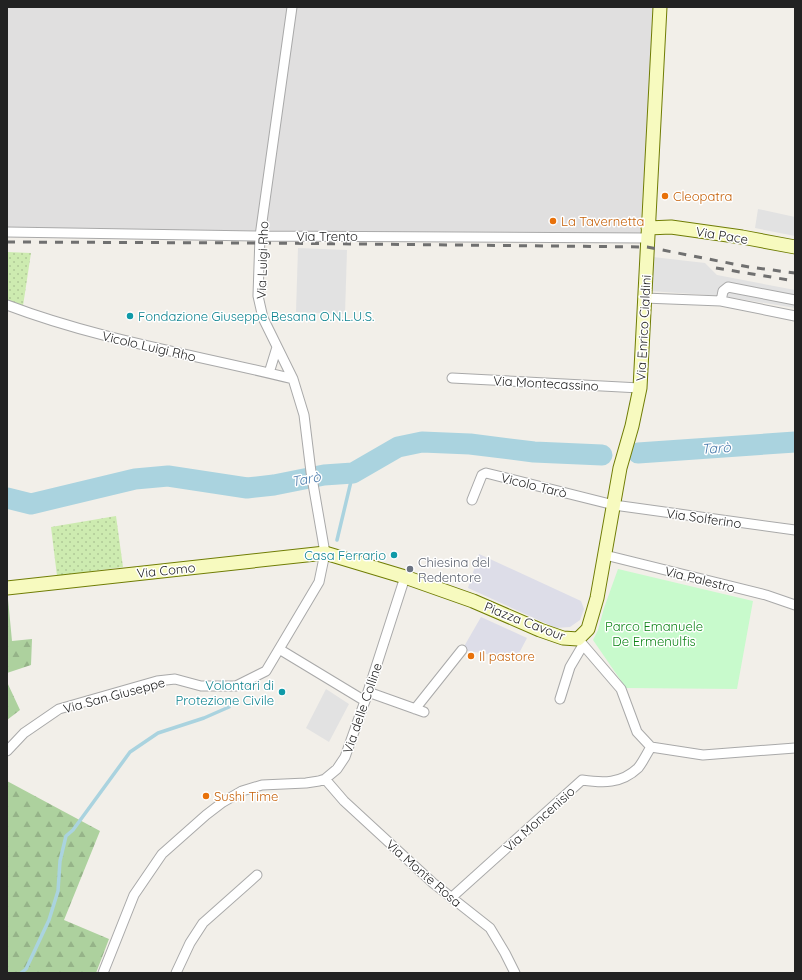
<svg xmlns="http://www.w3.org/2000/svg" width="802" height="980" viewBox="0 0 802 980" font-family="Quicksand,sans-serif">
  <defs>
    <pattern id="grass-dots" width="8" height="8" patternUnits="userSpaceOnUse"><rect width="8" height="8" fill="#cdebb0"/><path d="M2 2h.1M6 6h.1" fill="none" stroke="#b0c997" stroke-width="1.8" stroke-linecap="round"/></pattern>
    <pattern id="forest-firs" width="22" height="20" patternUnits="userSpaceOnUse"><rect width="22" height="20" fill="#add19e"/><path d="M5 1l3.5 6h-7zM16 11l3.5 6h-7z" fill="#95b388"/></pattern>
  </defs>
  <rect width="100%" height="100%" fill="#f2efe9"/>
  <path fill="#e0dfdf" d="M 7,7 L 291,7 L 259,239 L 7,237 Z
    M 294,7 L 655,7 L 640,234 L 262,235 Z"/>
  <path fill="url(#grass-dots)" d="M 7,252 L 31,253 L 23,306 L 7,300 Z
    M 116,516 L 123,567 L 57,576 L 51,527 Z"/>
  <path fill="url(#forest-firs)" d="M 8,599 L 12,641 L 32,639 L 31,665 L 7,673 Z
    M 7,682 L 20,710 L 7,720 Z
    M 7,781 L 100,831 L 64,920 L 109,939 L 96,973 L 7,973 Z"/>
  <path fill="#c8facc" d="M 618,569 L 753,601 L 737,689 L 626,688 L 593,640 L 598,630 L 604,608 Z"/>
  <path fill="#e2e2e2" d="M 758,209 L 795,217 L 795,236 L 755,228 Z
    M 298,248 L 347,250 L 345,314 L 296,312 Z
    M 653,257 L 705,263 L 717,275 L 795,290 L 795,308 L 722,296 L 650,291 Z
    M 326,689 L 349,704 L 329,742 L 306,728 Z"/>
  <path fill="#dddde8" d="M 479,554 L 581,601 L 584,609 L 580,620 L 570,627 L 556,628 L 468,588 Z
    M 481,617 L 527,638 L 516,659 L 462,650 Z"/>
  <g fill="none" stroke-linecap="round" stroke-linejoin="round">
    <path stroke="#aad3df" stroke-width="3.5" d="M 337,540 L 353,473
      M 21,973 L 26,969 L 49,920 L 58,891 L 60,861 L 66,836 L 73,830 L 130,752 L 158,733 L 204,718 L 229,707"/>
    <path stroke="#aad3df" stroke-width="21" d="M 638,453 L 795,442
      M 7,498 L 31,504 L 135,479 L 168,476 L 247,488 L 274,485 L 324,475 L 353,473 L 398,447 L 422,442 L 470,444 L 534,452 L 602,455"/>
    <defs>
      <path id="street" d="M 7,232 L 260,236 L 648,238
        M 644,298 L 721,301 L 795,316
        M 721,301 L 723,291 L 728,287 L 795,300
        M 7,305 C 99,340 197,355 293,379
        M 269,373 L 277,347
        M 452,378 L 640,388
        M 472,500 L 482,475 L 486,473 L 614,505 L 795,530
        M 605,555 L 766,595 L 795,605
        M 578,639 L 621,689 L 637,732 L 651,747 L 703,755 L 795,748
        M 279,649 L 365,701
        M 368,692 L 424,712
        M 560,699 L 570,667 L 583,645
        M 415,709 L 462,650
        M 7,751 L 24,733 L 59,709 L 157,681 L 175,679 L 201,686 L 236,686 L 266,671 L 319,582 L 325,553 L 311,472 L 304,415 L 293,379 L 263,318 L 258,296 L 260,236 L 292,7
        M 325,779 L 344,801 L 433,883 L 490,928 L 505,953 L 515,973
        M 451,898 L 582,780 C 603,783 621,784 638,768 C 643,762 647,753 651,747
        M 103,973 L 134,895 L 162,854 L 206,815 L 223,802 L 242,791 L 262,785 L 306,783 L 319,781 L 325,779 L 337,769 L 345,757 L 365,701 L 405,577
        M 176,973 L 190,943 L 203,923 L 257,875"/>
      <path id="secondary" d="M 648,228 L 671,227 L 742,237 L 795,247
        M 7,588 L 325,553 L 405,577 L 473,601 L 540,630 L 563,638 L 578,639 L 588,629 L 597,598 L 620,468 L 632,426 L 640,388 L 660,7"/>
    </defs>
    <use href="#street" stroke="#a9a9a9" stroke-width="11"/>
    <use href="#secondary" stroke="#707d05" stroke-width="15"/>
    <use href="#street" stroke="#fff" stroke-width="9"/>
    <use href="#secondary" stroke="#f7fabf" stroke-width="13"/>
    <path stroke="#707070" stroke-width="3" stroke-dasharray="8 8" stroke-linecap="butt" d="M 7,242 L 261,243 L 647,247 L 749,267 L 795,273
      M 716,268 L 795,281"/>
  </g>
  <g fill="#e8710a" stroke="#fff" stroke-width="1.5">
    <circle cx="665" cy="196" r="4"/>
    <circle cx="553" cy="221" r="4"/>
    <circle cx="471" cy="656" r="4"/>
    <circle cx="206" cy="796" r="4"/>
  </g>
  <g fill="#0f9aa8" stroke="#fff" stroke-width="1.5">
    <circle cx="130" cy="316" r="4"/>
    <circle cx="394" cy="555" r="4"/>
    <circle cx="282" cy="692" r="4"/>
  </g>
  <circle fill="#6b7280" stroke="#fff" stroke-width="1.5" cx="410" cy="569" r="4"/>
  <g text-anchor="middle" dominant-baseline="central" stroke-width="3" stroke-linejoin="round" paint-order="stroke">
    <g font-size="13" fill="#c56008" stroke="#fff" text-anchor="start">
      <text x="673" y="196">Cleopatra</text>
      <text x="561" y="221">La Tavernetta</text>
      <text x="479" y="656">Il pastore</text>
      <text x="214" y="796">Sushi Time</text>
    </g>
    <g font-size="13" fill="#222" stroke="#fff">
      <text transform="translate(722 235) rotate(9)">Via Pace</text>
      <text x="327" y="236">Via Trento</text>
      <text transform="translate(262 260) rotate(-88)">Via Luigi Rho</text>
      <text transform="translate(643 328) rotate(-87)">Via Enrico Cialdini</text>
      <text transform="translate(149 346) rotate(13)">Vicolo Luigi Rho</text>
      <text transform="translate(546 383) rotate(3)">Via Montecassino</text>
      <text transform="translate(534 485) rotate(14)">Vicolo Tarò</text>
      <text transform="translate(704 518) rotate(8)">Via Solferino</text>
      <text transform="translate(166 570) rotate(-6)">Via Como</text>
      <text transform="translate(700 579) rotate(14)">Via Palestro</text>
      <text transform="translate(525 621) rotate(21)">Piazza Cavour</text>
      <text transform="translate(114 695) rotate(-15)">Via San Giuseppe</text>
      <text transform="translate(362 708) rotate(-71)">Via delle Colline</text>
      <text transform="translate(539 819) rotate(-42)">Via Moncenisio</text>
      <text transform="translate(424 873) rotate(41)">Via Monte Rosa</text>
    </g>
    <g font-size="13" fill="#0d838f" stroke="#fff" text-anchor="end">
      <text x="138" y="316" text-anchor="start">Fondazione Giuseppe Besana O.N.L.U.S.</text>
      <text x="386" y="555">Casa Ferrario</text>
      <text x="274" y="685">Volontari di<tspan x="274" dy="15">Protezione Civile</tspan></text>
    </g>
    <g font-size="13" fill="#5b616d" stroke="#fff" text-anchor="start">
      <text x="418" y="562">Chiesina del<tspan x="418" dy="15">Redentore</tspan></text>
    </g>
    <g font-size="13" fill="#0c8416" stroke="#fff">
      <text x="654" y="626">Parco Emanuele<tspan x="654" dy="15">De Ermenulfis</tspan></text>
    </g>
    <g font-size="14" font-style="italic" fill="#4a7aab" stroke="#fff">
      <text transform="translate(716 448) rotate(-4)">Tarò</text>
      <text transform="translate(306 479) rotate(-11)">Tarò</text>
    </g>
  </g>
  <rect width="802" height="980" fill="none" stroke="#222222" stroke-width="16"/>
</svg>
